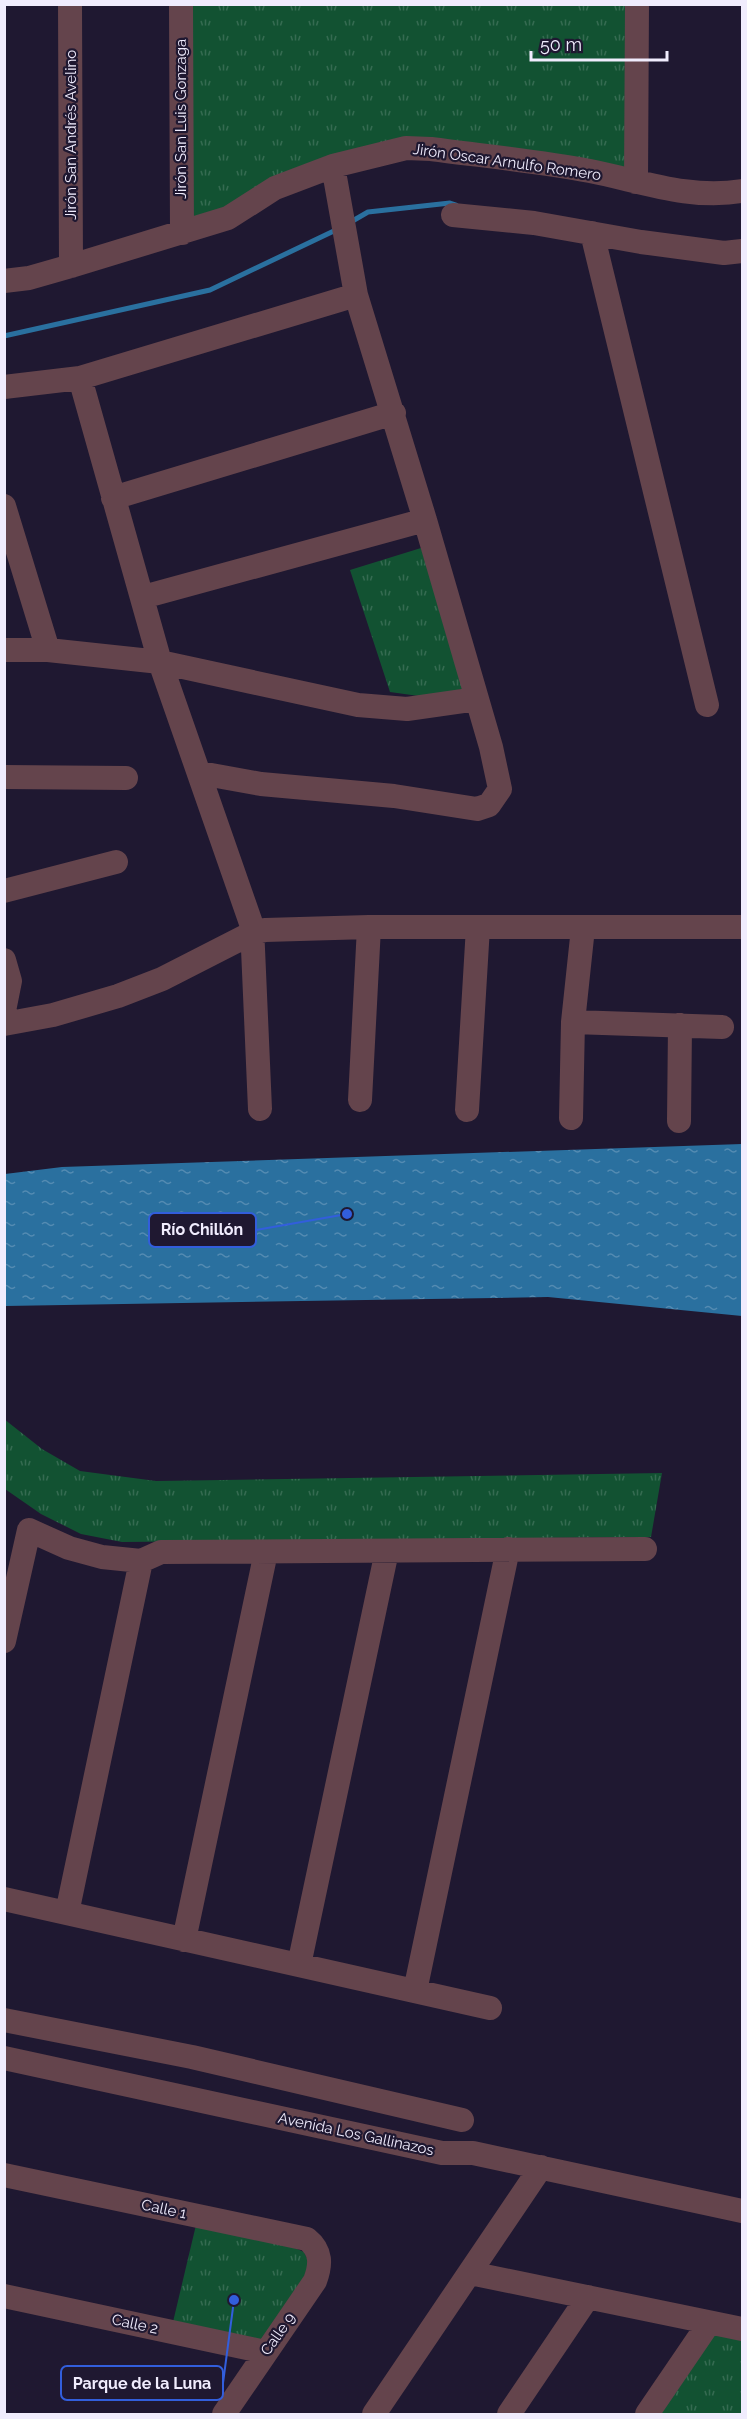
<svg xmlns="http://www.w3.org/2000/svg" width="747" height="2419" viewBox="0 0 747 2419" font-family="Raleway,sans-serif">
  <defs>
    <pattern id="park-tufts" width="24" height="20" patternUnits="userSpaceOnUse" patternTransform="scale(1.5)"><rect width="24" height="20" fill="#125232"/><path d="M3 7l-1-3M5 7V3M7 7l1-3M15 17l-1-3M17 17v-4M19 17l1-3" fill="none" stroke="#356b51"/></pattern>
    <pattern id="water-ripples" width="26" height="14" patternUnits="userSpaceOnUse" patternTransform="scale(1.5)"><rect width="26" height="14" fill="#2a709f"/><path d="M2 4q2-2 4 0t4 0M15 11q2-2 4 0t4 0" fill="none" stroke="#548bb2"/></pattern>
  </defs>
  <rect width="100%" height="100%" fill="#1f1831"/>
  <path fill="url(#park-tufts)" d="M 187,5 L 629,5 L 629,168 L 435,138 L 190,221 Z
    M 421,548 L 467,688 L 426,697 L 390,692 L 350,570 Z
    M 4,1419 L 42,1449 L 80,1471 L 156,1481 L 662,1473 L 651,1537 L 122,1542 L 81,1534 L 41,1514 L 5,1489 Z
    M 196,2225 L 290,2246 L 304,2252 L 310,2264 L 305,2278 L 261,2342 L 173,2322 Z
    M 713,2334 L 742,2340 L 742,2414 L 659,2414 Z"/>
  <path fill="url(#water-ripples)" d="M 742,1144 L 742,1316 L 548,1297 L 5,1306 L 5,1174 L 62,1167 Z"/>
  <g fill="none" stroke-linecap="round" stroke-linejoin="round">
    <path stroke="#2a709f" stroke-width="5" d="M 349,223 L 368,212 L 450,203 L 456,205
      M 4,336 L 210,290 L 338,229"/>
    <path stroke="#64444c" stroke-width="24" d="M 70,4 L 71,266
      M 181,4 L 182,233
      M 636,182 L 637,4
      M 453,215 L 534,223 L 641,242 L 724,253 L 742,251
      M 592,233 L 707,705
      M 4,281 L 29,278 L 71,266 L 228,218 L 275,188 L 333,166 L 406,148 L 431,149 C 484,156 537,161 590,171 C 641,181 690,200 742,191
      M 80,378 L 160,662 L 252,926 L 260,1109
      M 4,387 L 80,378 L 356,295
      M 113,498 L 394,413
      M 4,506 L 48,650
      M 143,597 L 425,520
      M 4,650 L 48,650 L 160,662 L 358,705 L 407,709 L 477,699
      M 200,773 L 261,784 L 394,796 L 477,809 L 489,805 L 500,789 L 491,747 L 425,520 L 356,295 L 333,166
      M 4,777 L 126,778
      M 4,891 L 116,862
      M 4,960 L 10,981 L 4,1011
      M 573,1022 L 722,1027
      M 4,1024 L 53,1015 L 118,996 L 162,979 L 252,933 L 265,930 L 369,927 L 742,927
      M 360,1100 L 369,927
      M 467,1110 L 478,927
      M 571,1118 L 573,1022 L 583,928
      M 679,1121 L 680,1025
      M 4,1641 L 29,1530 L 69,1548 L 102,1557 L 141,1561 L 161,1552 L 645,1549
      M 4,1899 L 490,2008
      M 67,1913 L 141,1561
      M 184,1940 L 266,1552
      M 299,1965 L 387,1551
      M 415,1991 L 508,1549
      M 4,2020 L 192,2057 L 462,2120
      M 4,2058 L 442,2153 L 473,2153 L 742,2211
      M 4,2175 L 307,2239 C 322,2251 321,2265 315,2281 L 224,2414
      M 470,2273 L 742,2329
      M 4,2296 L 265,2352
      M 374,2414 L 541,2167
      M 509,2414 L 588,2297
      M 647,2414 L 709,2323"/>
  </g>
  <g text-anchor="middle" dominant-baseline="central" stroke-width="4.5" stroke-linejoin="round" paint-order="stroke">
    <g font-size="15" fill="#f0ecfd" stroke="#1f1831">
      <text transform="translate(181 119) rotate(-90)">Jirón San Luis Gonzaga</text>
      <text transform="translate(71 135) rotate(-90)">Jirón San Andrés Avelino</text>
      <text transform="translate(507 162) rotate(8)">Jirón Oscar Arnulfo Romero</text>
      <text transform="translate(356 2134) rotate(12)">Avenida Los Gallinazos</text>
      <text transform="translate(164 2209) rotate(12)">Calle 1</text>
      <text transform="translate(135 2324) rotate(12)">Calle 2</text>
      <text transform="translate(278 2334) rotate(-55)">Calle 9</text>
    </g>
  </g>
  <path fill="none" stroke="#325edc" stroke-width="2" d="M347 1214L256 1230M234 2300L223 2383"/>
  <g fill="#325edc" stroke="#1f1831" stroke-width="2">
    <circle cx="347" cy="1214" r="6"/>
    <circle cx="234" cy="2300" r="6"/>
  </g>
  <g fill="#1f1831" stroke="#325edc" stroke-width="2">
    <rect x="149" y="1213" width="107" height="34" rx="6"/>
    <rect x="61" y="2366" width="162" height="34" rx="6"/>
  </g>
  <g font-size="16" text-anchor="middle" font-weight="bold" fill="#f0ecfd">
    <text x="202" y="1235">Río Chillón</text>
    <text x="142" y="2389">Parque de la Luna</text>
  </g>
  <rect width="747" height="2419" fill="none" stroke="#f0ecfd" stroke-width="12"/>
  <path d="M531 51v9h136v-9" fill="none" stroke="#f0ecfd" stroke-width="3"/>
  <text x="540" y="51" font-size="18" fill="#f0ecfd" stroke="#1f1831" stroke-width="4.5" paint-order="stroke">50 m</text>
</svg>
